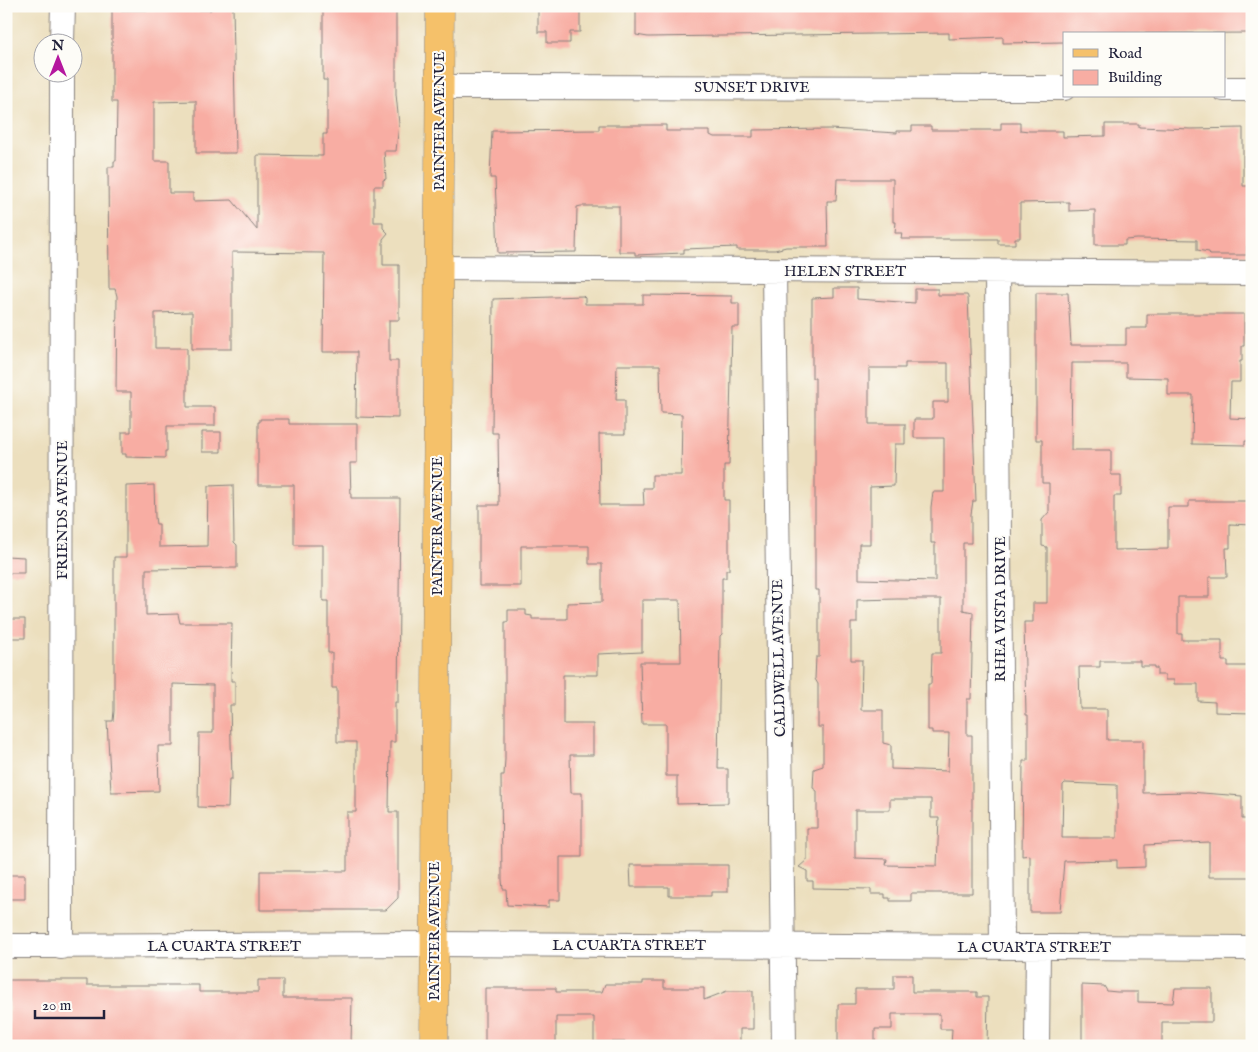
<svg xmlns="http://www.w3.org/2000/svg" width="1258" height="1052" viewBox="0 0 1258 1052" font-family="'IM FELL English',serif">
  <rect width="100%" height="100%" fill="#fdfcf7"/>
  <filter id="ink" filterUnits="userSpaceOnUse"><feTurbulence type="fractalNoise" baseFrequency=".02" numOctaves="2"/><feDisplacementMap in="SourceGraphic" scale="10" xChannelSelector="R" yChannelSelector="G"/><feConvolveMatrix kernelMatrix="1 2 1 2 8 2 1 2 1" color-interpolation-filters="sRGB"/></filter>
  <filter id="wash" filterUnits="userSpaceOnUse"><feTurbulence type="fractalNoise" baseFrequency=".0096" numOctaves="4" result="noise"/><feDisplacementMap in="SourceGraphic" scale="20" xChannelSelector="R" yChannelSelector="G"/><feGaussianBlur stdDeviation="1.12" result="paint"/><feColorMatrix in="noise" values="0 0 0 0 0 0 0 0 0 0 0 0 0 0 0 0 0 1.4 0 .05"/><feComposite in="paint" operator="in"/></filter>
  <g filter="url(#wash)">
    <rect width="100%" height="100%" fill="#ecdfbe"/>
    <g id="blocks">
      <path fill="#f8ada3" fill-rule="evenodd" d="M 210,6 L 233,6 L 236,153 L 196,153 L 196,101 L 154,102 L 154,161 L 169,161 L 169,193 L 193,193 L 193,201 L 232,200 L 257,230 L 257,155 L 323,156 L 323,134 L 327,134 L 327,80 L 323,80 L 323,6 L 396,6 L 396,94 L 399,124 L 396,151 L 384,151 L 386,179 L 383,180 L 383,186 L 374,186 L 374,222 L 383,222 L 383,228 L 388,233 L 383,239 L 383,265 L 399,265 L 399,320 L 389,320 L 389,361 L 398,361 L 398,418 L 356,417 L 357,352 L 323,352 L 324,253 L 232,252 L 232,349 L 192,349 L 192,312 L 155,313 L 155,348 L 187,348 L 187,407 L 215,407 L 215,426 L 167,426 L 167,451 L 165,451 L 165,458 L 126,457 L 126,454 L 122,454 L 122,432 L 131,432 L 131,392 L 116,392 L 117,296 L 115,289 L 109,289 L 108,167 L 114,167 L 114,161 L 116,161 L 117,102 L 112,102 L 112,10 L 211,10 Z
        M 538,6 L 580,6 L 580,32 L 570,32 L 570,43 L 547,43 L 547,32 L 538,32 Z
        M 636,6 L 1252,6 L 1252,33 L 1064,34 L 1064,42 L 1003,43 L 1003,37 L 949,39 L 949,33 L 648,37 L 636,35 Z
        M 1001,123 L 1020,123 L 1020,130 L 1029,131 L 1063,131 L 1063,137 L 1105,136 L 1105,124 L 1139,124 L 1139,127 L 1191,129 L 1243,128 L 1243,186 L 1252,186 L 1252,246 L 1247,246 L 1247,255 L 1210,255 L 1209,252 L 1197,250 L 1197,240 L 1137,239 L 1125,240 L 1125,245 L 1095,245 L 1095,210 L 1069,211 L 1069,202 L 1020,203 L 1020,238 L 1015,238 L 1015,244 L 998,244 L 998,239 L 901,239 L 902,233 L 895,233 L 896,222 L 893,222 L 893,179 L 837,179 L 836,201 L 827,201 L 828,247 L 786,247 L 775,250 L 737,250 L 737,247 L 684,249 L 684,253 L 635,255 L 635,252 L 619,252 L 619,206 L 581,206 L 577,207 L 576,252 L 498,253 L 495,178 L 490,178 L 492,131 L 599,130 L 599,125 L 666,125 L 666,131 L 710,131 L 710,135 L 714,137 L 753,137 L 753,130 L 830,129 L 897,133 L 897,131 L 912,131 L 912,126 L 931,126 L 931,130 L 1001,130 Z
        M 834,288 L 857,288 L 857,299 L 915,303 L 915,289 L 938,289 L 938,295 L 967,295 L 968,297 L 976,501 L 973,501 L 971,514 L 971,543 L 963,543 L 963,610 L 973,612 L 971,699 L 967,699 L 967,735 L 972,735 L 972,893 L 911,893 L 911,901 L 890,901 L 890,898 L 885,898 L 885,894 L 871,894 L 871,889 L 813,888 L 813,881 L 807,881 L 807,871 L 799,867 L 807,860 L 807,828 L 817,828 L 817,791 L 813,788 L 814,769 L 823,766 L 823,727 L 818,727 L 818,684 L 815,679 L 816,657 L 819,657 L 819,590 L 815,590 L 815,378 L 812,378 L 812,298 L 834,297 ZM 905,363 L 948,363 L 948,402 L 933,402 L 933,419 L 914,419 L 914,438 L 944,438 L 944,492 L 933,492 L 931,507 L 931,543 L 935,543 L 935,581 L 859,579 L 859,544 L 870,544 L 870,487 L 894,486 L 895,444 L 905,444 L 905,424 L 869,424 L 869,368 L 905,368 ZM 897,599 L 941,599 L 941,653 L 932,653 L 931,684 L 928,684 L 928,730 L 932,730 L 932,733 L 949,733 L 948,771 L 891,769 L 891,745 L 883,743 L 883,710 L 861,710 L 862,660 L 851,660 L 851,623 L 857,623 L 857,600 ZM 890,799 L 931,799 L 931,818 L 939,818 L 937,866 L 886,865 L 887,859 L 855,858 L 855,810 L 890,810 Z
        M 1036,293 L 1068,293 L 1071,345 L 1126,345 L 1126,328 L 1147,328 L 1147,314 L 1244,314 L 1244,346 L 1242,346 L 1242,361 L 1240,361 L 1240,382 L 1231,382 L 1230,418 L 1252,419 L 1252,441 L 1245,441 L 1245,445 L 1192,444 L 1193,395 L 1168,395 L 1168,378 L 1126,377 L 1126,363 L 1072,363 L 1071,450 L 1111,450 L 1111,475 L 1121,475 L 1121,496 L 1114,496 L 1114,550 L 1168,549 L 1168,507 L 1189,507 L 1189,501 L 1252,501 L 1252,525 L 1230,524 L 1230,548 L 1226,548 L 1227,577 L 1209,577 L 1209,597 L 1178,597 L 1178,634 L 1182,634 L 1182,640 L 1222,640 L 1222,661 L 1228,661 L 1228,666 L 1252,666 L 1252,713 L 1215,712 L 1215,702 L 1198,701 L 1198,684 L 1174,684 L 1174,680 L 1165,680 L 1165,675 L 1157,675 L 1157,668 L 1154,668 L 1154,666 L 1140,666 L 1140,661 L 1100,661 L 1100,667 L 1079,667 L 1080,709 L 1107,709 L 1107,740 L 1143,740 L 1143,793 L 1189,792 L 1242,796 L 1242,819 L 1252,819 L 1252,877 L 1209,877 L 1209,842 L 1145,845 L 1145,867 L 1117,868 L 1117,860 L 1064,861 L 1060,912 L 1030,912 L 1030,855 L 1022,856 L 1023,761 L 1028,761 L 1028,715 L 1026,715 L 1024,622 L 1033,622 L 1033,603 L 1047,603 L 1047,547 L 1042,546 L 1042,520 L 1049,512 L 1049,483 L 1042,483 L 1042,440 L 1036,440 ZM 1065,783 L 1117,785 L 1117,838 L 1062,838 L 1063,785 Z
        M 643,295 L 732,296 L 732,303 L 739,303 L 739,327 L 732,327 L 729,465 L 724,465 L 724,500 L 729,500 L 729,570 L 726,570 L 726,578 L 722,578 L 722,634 L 720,636 L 718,769 L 728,769 L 728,803 L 677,804 L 677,776 L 666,776 L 666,724 L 642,724 L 640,662 L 681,662 L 680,600 L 642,600 L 642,652 L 598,654 L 598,675 L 563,675 L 563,724 L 593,724 L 593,755 L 570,755 L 571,793 L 582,793 L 582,857 L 560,857 L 560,900 L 549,900 L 549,907 L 507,905 L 506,889 L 503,889 L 502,880 L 501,775 L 504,775 L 505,759 L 505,622 L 508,622 L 508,610 L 526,610 L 526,615 L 532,616 L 532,619 L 567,619 L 567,603 L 602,602 L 602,564 L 589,564 L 589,546 L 521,546 L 521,586 L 479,586 L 479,505 L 499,505 L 498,433 L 492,433 L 493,299 L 583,296 L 585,298 L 585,304 L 643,304 ZM 617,365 L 660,365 L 661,413 L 682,414 L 681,475 L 652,475 L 652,488 L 643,488 L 644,505 L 600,505 L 599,434 L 625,434 L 625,400 L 616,400 Z
        M 260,419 L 289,419 L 289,424 L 357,424 L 357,463 L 350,463 L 351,498 L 400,498 L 398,702 L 395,702 L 395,742 L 390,742 L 389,812 L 398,812 L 398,898 L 386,910 L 260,910 L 260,871 L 347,871 L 347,812 L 356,812 L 356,742 L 337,742 L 337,688 L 332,688 L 332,653 L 328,653 L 328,601 L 323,601 L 323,545 L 294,545 L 294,485 L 258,485 L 258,422 L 260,422 Z
        M 202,432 L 221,432 L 221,452 L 202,452 Z
        M 154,485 L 155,517 L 156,524 L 159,524 L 159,547 L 207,546 L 208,486 L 233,485 L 234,542 L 237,545 L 237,568 L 146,569 L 146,615 L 178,614 L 180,623 L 232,623 L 231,681 L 235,681 L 235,705 L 230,705 L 232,779 L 229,779 L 228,808 L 198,807 L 199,733 L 213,733 L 213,685 L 173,684 L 173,746 L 158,746 L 159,791 L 111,792 L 107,721 L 113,721 L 114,711 L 114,557 L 126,557 L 126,486 Z
        M 6,556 L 24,557 L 24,573 L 6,573 Z
        M 6,619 L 25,619 L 25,638 L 6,638 Z
        M 630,865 L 728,865 L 728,892 L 711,892 L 711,896 L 669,896 L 669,887 L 631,887 Z
        M 6,875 L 25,875 L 25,899 L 6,899 Z
        M 894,975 L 912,975 L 912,992 L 977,992 L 977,997 L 988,997 L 987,1046 L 951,1046 L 952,1029 L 940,1029 L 940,1014 L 892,1014 L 892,1029 L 875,1029 L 875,1046 L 838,1046 L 838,1004 L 855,1004 L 855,989 L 894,989 Z
        M 9,980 L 87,980 L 87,985 L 199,985 L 199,992 L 258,992 L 258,980 L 283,980 L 283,998 L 352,998 L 351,1046 L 9,1046 Z
        M 643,981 L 664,981 L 664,988 L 704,988 L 704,1000 L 727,991 L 753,991 L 753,1029 L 740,1029 L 740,1046 L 626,1046 L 626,1042 L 594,1042 L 594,1017 L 556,1017 L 556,1046 L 485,1046 L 485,988 L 556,988 L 556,992 L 602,992 L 605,984 L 643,984 Z
        M 1082,985 L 1104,986 L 1107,991 L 1117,992 L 1138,992 L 1138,1002 L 1173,1003 L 1175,988 L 1212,988 L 1212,1022 L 1162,1022 L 1162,1046 L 1082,1046 Z"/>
    </g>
  </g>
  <g filter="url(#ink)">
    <use href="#blocks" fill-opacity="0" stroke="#87807c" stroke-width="1"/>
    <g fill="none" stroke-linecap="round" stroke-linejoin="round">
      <defs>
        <path id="minor" d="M 62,42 L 63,6
          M 439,87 L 1064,88
          M 1224,89 L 1252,89
          M 438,268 L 1252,273
          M 774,271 L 784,1046
          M 997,272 L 1002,947
          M 6,946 L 434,944 L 1252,948
          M 61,947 L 62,72
          M 1037,1046 L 1038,948"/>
        <path id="major" d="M 434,1046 L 440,6"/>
      </defs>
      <use href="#minor" stroke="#87807c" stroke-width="26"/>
      <use href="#major" stroke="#87807c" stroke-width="29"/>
      <use href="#minor" stroke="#fff" stroke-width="24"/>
      <use href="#major" stroke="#f5c16b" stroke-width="28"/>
    </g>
  </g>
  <g text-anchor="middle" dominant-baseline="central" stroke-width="4" stroke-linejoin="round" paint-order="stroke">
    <g font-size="15" fill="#22223b" stroke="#fdfcf7">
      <text x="752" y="87">SUNSET DRIVE</text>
      <text transform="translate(439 121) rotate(-90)">PAINTER AVENUE</text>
      <text x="845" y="271">HELEN STREET</text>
      <text transform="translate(62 510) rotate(-90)">FRIENDS AVENUE</text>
      <text transform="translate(437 526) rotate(-90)">PAINTER AVENUE</text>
      <text transform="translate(1000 609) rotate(-90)">RHEA VISTA DRIVE</text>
      <text transform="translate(779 658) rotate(-91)">CALDWELL AVENUE</text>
      <text transform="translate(434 931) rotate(-90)">PAINTER AVENUE</text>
      <text x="629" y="945">LA CUARTA STREET</text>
      <text x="224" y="946">LA CUARTA STREET</text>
      <text x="1034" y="947">LA CUARTA STREET</text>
    </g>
  </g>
  <rect width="1258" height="1052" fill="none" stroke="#fdfcf7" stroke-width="25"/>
  <rect x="1063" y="32" width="162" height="65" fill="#fdfcf7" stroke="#a5a5ac"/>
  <rect x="1073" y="49" width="25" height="8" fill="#f5c16b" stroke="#a5a5ac"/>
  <text x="1108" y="58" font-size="15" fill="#22223b">Road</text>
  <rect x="1073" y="70" width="25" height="15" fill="#f8ada3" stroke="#a5a5ac"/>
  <text x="1108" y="82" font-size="15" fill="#22223b">Building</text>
  <g transform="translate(58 58)"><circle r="24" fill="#fdfcf7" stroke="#a5a5ac"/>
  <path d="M0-4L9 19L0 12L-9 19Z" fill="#b5179e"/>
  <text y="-8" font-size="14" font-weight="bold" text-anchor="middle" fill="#22223b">N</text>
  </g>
  <path d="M35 1010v8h69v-8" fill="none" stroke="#22223b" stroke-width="2.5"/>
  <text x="42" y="1010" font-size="15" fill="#22223b" stroke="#fdfcf7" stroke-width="4" paint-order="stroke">20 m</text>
</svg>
